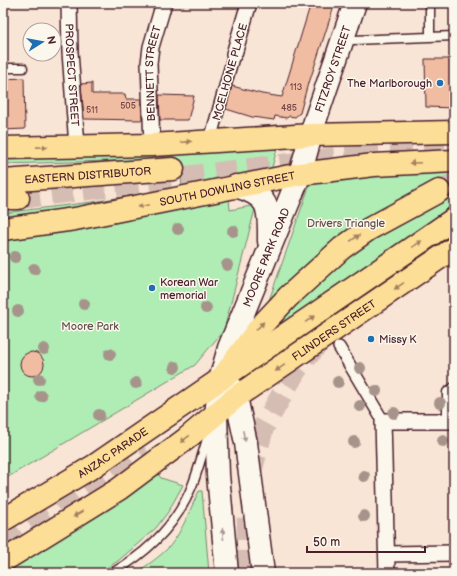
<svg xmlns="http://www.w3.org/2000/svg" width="457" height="576" viewBox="0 0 457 576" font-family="'Balsamiq Sans',sans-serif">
  <rect width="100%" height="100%" fill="#f8e5d6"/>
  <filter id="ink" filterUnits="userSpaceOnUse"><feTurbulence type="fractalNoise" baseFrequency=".025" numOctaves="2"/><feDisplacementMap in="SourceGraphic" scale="8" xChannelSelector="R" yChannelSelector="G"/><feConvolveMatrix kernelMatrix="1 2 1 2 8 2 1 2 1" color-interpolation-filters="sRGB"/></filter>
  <g filter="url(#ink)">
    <path fill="#afedb4" stroke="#7c8670" d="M 277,149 L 272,167 L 267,172 L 3,223 L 3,213 L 92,202 L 182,187 L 179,159 L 3,164 L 3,156 Z
      M 454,171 L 454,204 L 284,323 L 267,306 L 310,184 L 322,179 Z
      M 229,198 L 230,210 L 256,205 L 224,330 L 195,365 L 3,480 L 3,238 Z
      M 158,474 L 161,478 L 183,485 L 168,512 L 156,528 L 118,561 L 99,573 L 3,573 Z
      M 199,491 L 202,491 L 209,573 L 136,573 C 147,565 160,557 170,546 C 183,530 190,509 199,491 Z"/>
    <path fill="#f0bca2" stroke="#4a1f2b" d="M 311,3 L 335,3 L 309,83 L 308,83 L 300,113 L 295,117 L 289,116 L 287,118 L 275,116 L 274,120 L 252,117 L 226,109 L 232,86 L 262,94 L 282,97 Z
      M 425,59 L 454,59 L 454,108 L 426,107 Z
      M 24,78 L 25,129 L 3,130 L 3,79 Z
      M 92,83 L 92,94 L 125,94 L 126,99 L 141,99 L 142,120 L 84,119 L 81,84 Z
      M 159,95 L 194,96 L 188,120 L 160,120 Z
      M20 364a12 12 0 1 1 24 0a12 12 0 1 1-24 0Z"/>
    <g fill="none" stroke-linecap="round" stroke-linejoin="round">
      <path stroke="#d5bdb4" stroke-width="22" stroke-dasharray="22 11" stroke-linecap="butt" d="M 357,149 L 454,146
        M 439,191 L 454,184
        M 18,198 L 336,158 L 375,156
        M 250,476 L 263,428 L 296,370 L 365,287
        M 3,545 L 143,445
        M 247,573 L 248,510"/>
      <defs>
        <path id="service" d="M 430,37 L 430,3
          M 343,38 L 353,40 L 454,36
          M 3,68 L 23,68
          M 447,421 L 447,392 L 454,387
          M 112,573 C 147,553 177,524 192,486 C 199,469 203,450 209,433"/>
        <path id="pedestrian" d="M 210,140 L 234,54
          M 339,347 L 383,421"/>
        <g id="minor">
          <path id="s1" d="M 69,3 L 70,52 L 77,146"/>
          <path d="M 234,54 L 249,3"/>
          <path id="s2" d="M 152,145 L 149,63 L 151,47 L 164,3"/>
          <path d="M 387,554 L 454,553"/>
          <path d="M 387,573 L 383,421 L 454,421"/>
        </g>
        <g id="secondary">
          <path d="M 236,186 C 271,197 269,207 269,241"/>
          <path d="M 226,383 L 232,388 L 236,397 L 246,443 L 263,573"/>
          <path id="s3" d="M 227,573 L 218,475 L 216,415 L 220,380 L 229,348 L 300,174 L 315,121 L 355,3"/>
        </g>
        <g id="primary">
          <path d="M 3,148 L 152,145 L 311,135 L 454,132"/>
          <path id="s4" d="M 3,229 L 75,219 L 300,174 L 374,165 L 454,161"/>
          <path id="s5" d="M 3,520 L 94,466 L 454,219"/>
          <path id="s6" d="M 3,561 L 119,489 L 186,439 L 236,397 L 454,248"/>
        </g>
        <g id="motorway">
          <path id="s7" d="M 3,181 L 173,169"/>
          <path d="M 3,198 L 18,198"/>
          <path d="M 220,380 L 259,328 L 288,297 L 342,248 L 369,229 L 439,191"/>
        </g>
      </defs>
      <use href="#service" stroke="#4a1f2b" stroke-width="11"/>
      <use href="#pedestrian" stroke="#4a1f2b" stroke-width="14"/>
      <use href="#minor" stroke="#4a1f2b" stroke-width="18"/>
      <use href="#secondary" stroke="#4a1f2b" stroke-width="25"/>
      <use href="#primary" stroke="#4a1f2b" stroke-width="25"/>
      <use href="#motorway" stroke="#4a1f2b" stroke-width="25"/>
      <use href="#service" stroke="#fbf7ec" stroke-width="8"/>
      <use href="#pedestrian" stroke="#fbf7ec" stroke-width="11"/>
      <use href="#minor" stroke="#fbf7ec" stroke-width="15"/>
      <use href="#secondary" stroke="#fbf7ec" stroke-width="22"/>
      <use href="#primary" stroke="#fdde96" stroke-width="22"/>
      <use href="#motorway" stroke="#fdde96" stroke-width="22"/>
    </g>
    <g fill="#a6948b">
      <circle cx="178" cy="229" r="6"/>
      <circle cx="233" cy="231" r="6"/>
      <circle cx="15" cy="257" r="6"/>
      <circle cx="227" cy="265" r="6"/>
      <circle cx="34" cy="269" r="6"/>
      <circle cx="84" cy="304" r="6"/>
      <circle cx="206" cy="308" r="6"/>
      <circle cx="18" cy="311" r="6"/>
      <circle cx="44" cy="349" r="6"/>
      <circle cx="110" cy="354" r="6"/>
      <circle cx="175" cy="367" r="6"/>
      <circle cx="360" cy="368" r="6"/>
      <circle cx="39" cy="379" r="6"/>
      <circle cx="338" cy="382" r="6"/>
      <circle cx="136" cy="383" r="6"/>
      <circle cx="376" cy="391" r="6"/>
      <circle cx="41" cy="396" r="6"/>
      <circle cx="440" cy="403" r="6"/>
      <circle cx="360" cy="406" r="6"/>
      <circle cx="394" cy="413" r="6"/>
      <circle cx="99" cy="415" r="6"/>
      <circle cx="443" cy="441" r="6"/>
      <circle cx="354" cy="442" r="6"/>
      <circle cx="364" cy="476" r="6"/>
      <circle cx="364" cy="516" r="6"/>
    </g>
    <defs><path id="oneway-solid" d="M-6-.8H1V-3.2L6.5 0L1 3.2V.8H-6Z"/></defs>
    <g fill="#a47e60">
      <use href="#oneway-solid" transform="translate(186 142) rotate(-5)"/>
      <use href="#oneway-solid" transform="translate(42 147) rotate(-1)"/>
      <use href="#oneway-solid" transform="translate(415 163) rotate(177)"/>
      <use href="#oneway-solid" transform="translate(143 206) rotate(168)"/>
      <use href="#oneway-solid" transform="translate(355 238) rotate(-35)"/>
      <use href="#oneway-solid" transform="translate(417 244) rotate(-35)"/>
      <use href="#oneway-solid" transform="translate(399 286) rotate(146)"/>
      <use href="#oneway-solid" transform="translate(310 319) rotate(-35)"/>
      <use href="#oneway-solid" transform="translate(260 326) rotate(-47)"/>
      <use href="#oneway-solid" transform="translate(280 368) rotate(146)"/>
      <use href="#oneway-solid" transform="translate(185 439) rotate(143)"/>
      <use href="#oneway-solid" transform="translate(78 514) rotate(148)"/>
    </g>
    <g fill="#ab9695">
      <use href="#oneway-solid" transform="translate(244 436) rotate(78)"/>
      <use href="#oneway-solid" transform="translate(223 534) rotate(-95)"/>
    </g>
  </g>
  <g fill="#1f6fb2" stroke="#fbf7ec" stroke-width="1.5">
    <circle cx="440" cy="83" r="4"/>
    <circle cx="152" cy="288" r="4"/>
    <circle cx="371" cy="339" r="4"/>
  </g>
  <g text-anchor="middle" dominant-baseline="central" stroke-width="3" stroke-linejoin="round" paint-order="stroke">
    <g font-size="9" fill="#744649">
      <text x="296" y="87">113</text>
      <text x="128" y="106">505</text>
      <text x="289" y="108">485</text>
      <text x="92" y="110">511</text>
    </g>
    <g font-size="11" fill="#4a1f2b" stroke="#fbf7ec">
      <text stroke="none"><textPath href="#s3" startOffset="525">FITZROY STREET</textPath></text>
      <text transform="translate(230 72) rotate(-74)">MCELHONE PLACE</text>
      <text stroke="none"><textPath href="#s2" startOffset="72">BENNETT STREET</textPath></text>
      <text stroke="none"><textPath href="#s1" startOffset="72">PROSPECT STREET</textPath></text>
      <text stroke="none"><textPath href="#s7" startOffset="85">EASTERN DISTRIBUTOR</textPath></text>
      <text stroke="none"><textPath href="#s4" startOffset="228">SOUTH DOWLING STREET</textPath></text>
      <text stroke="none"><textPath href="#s3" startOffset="325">MOORE PARK ROAD</textPath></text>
      <text stroke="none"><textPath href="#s6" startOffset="404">FLINDERS STREET</textPath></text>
      <text stroke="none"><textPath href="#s5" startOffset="129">ANZAC PARADE</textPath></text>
    </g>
    <g font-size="11" fill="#4a1f2b" stroke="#fbf7ec" text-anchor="start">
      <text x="432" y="83" text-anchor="end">The Marlborough</text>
      <text x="160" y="282">Korean War<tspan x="160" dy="13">memorial</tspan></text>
      <text x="379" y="339">Missy K</text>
    </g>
    <g font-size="11" fill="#63524d" stroke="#fbf7ec">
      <text x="346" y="223">Drivers Triangle</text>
      <text x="90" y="326">Moore Park</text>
    </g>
  </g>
  <rect width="457" height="576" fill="none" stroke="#fbf7ec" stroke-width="16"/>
  <rect x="8" y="8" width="441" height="560" fill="none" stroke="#4a1f2b" stroke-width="1.5" filter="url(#ink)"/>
  <g transform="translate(42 42) rotate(79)"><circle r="19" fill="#fbf7ec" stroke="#b4a19f"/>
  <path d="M0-3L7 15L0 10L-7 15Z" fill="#1f6fb2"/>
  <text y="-6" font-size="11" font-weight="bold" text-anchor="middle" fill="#4a1f2b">N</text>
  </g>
  <path d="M307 546v6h118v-6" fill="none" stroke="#4a1f2b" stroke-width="2"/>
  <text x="313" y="546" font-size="12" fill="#4a1f2b" stroke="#fbf7ec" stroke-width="3" paint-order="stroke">50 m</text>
</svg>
